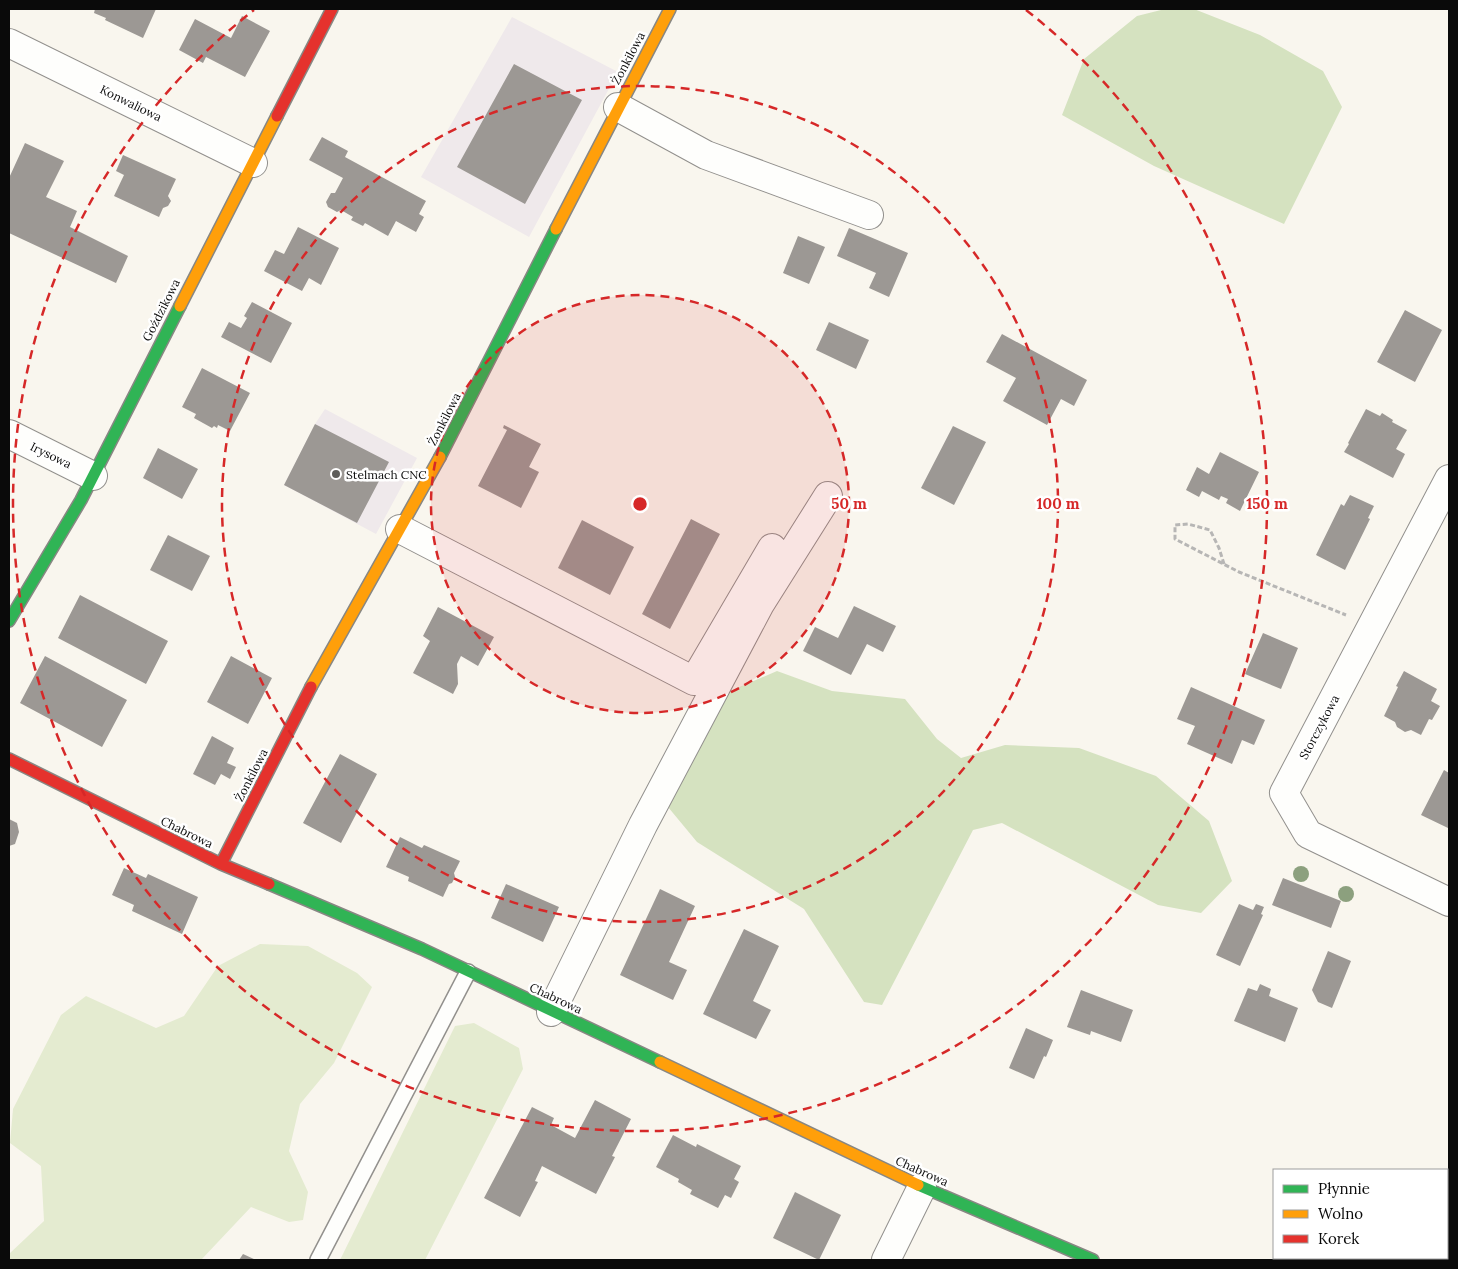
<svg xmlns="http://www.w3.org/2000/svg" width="1458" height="1269" viewBox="0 0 1458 1269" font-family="Lora,serif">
  <rect width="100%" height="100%" fill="#f9f6ee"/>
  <path fill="#efe9eb" d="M 512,17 L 618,72 L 529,237 L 421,177 Z
    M 325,409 L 417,458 L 376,534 L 284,485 L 315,424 Z"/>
  <path fill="#e4ebd0" d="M 260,944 L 308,946 L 357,973 L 372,987 L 334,1063 L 300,1104 L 289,1151 L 308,1192 L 303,1220 L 289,1222 L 251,1207 L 201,1260 L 9,1260 L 9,1254 L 44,1221 L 41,1166 L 10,1143 L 13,1109 L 61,1015 L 86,996 L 156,1028 L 184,1016 L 218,966 Z
    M 474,1023 L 519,1048 L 523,1069 L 425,1260 L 340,1260 L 455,1026 Z"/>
  <path fill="#d5e2c0" d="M 1165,9 L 1194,9 L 1260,35 L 1323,71 L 1342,107 L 1284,224 L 1154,166 L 1062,115 L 1084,59 L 1137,16 Z
    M 777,671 L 832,691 L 905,699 L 937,739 L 961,758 L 1005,745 L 1079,748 L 1156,776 L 1209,821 L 1232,881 L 1201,913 L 1158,905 L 1002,823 L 973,830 L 882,1005 L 864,1002 L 804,909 L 697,842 L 668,807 L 726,693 Z"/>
  <path fill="#9c9894" d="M 95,9 L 156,9 L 143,38 L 105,20 L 106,18 L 94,13 Z
    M 242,16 L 270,31 L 245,77 L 206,57 L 203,63 L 179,50 L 195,19 L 231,38 Z
    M 514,64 L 582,100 L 525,204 L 457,167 Z
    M 322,137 L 348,151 L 345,157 L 426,201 L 419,214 L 424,217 L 416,232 L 396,221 L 388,236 L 365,223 L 363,226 L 351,220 L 353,217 L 341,210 L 337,212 L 328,207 L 326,202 L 331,193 L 335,193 L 343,178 L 309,160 Z
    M 25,143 L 64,161 L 46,197 L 77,211 L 70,227 L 128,256 L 116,283 L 9,233 L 9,178 Z
    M 123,155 L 176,179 L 168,196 L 171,201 L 168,206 L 163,208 L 159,217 L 114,196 L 124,175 L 116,171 Z
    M 298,227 L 339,248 L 321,285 L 309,278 L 302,291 L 264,271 L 275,250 L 284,254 Z
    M 849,228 L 908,253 L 889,297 L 869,288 L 876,273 L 837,256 Z
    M 798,236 L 825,247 L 809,284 L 783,273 Z
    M 252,302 L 292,323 L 271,363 L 221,337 L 229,322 L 241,328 L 247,318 L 244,316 Z
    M 1405,310 L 1442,330 L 1415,382 L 1377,362 Z
    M 829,322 L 869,340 L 856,369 L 816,350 Z
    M 1002,334 L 1087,380 L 1074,406 L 1061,399 L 1047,425 L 1003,401 L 1016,378 L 986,362 Z
    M 202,368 L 250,393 L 230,431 L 218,425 L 217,428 L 214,426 L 212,428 L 194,418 L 196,414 L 182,407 Z
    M 1366,409 L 1380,416 L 1382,413 L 1393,420 L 1392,422 L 1407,430 L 1396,449 L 1405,454 L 1393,478 L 1344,452 L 1349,444 L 1348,443 Z
    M 315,424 L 389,462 L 357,523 L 284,485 Z
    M 504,425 L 541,444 L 529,467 L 539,472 L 521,508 L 478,486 L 507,430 L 503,428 Z
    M 953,426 L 986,442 L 954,505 L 921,488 Z
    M 158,448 L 198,469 L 182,499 L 143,478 Z
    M 1220,452 L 1259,472 L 1240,511 L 1226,503 L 1228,499 L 1221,496 L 1219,500 L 1202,491 L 1199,497 L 1186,490 L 1197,467 L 1209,474 Z
    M 1350,495 L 1374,506 L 1368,518 L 1370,519 L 1345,570 L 1316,555 L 1341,504 L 1344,506 Z
    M 691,519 L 720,534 L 670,629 L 642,614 Z
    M 582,520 L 634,547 L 610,595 L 558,568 Z
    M 168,535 L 210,556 L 192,591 L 150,570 Z
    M 80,595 L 168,641 L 146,684 L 58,638 Z
    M 854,606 L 896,626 L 883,652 L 867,644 L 851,675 L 803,651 L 815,627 L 838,638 Z
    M 438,607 L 494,637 L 478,666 L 461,656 L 457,664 L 458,684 L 453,694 L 413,673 L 430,641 L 423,636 Z
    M 1263,633 L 1298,648 L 1281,689 L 1245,674 Z
    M 45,656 L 127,700 L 102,747 L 20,703 Z
    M 231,656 L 272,678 L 248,724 L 207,702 Z
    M 1404,671 L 1437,689 L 1431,701 L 1440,706 L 1432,720 L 1429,719 L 1421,735 L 1411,730 L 1405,732 L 1397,727 L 1395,722 L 1384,716 L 1398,687 L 1396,686 Z
    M 1191,687 L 1265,720 L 1254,745 L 1242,740 L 1232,764 L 1187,744 L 1195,726 L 1177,719 Z
    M 212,736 L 234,748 L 227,763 L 236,767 L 230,779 L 221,774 L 215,785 L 193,774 Z
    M 340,754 L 377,774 L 341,843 L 303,823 Z
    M 1444,770 L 1449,773 L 1449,826 L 1448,828 L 1421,815 Z
    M 9,819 L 17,823 L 19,832 L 15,844 L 9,846 Z
    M 400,837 L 422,848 L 424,845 L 460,861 L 454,873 L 455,877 L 452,883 L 449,884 L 443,897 L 408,881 L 409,877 L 386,867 Z
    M 124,868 L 146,878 L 148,874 L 198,897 L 182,934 L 132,911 L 134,905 L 112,895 Z
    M 1283,878 L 1341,901 L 1331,928 L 1272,905 Z
    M 506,884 L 559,907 L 543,942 L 491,918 Z
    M 660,889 L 695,906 L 669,962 L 687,970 L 673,1000 L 620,975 Z
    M 1239,904 L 1253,910 L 1256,904 L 1264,907 L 1261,914 L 1263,915 L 1240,966 L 1216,955 Z
    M 744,929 L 779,946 L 753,1001 L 771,1010 L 756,1039 L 703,1014 Z
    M 1328,951 L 1351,961 L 1332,1008 L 1318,1002 L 1312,990 Z
    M 1260,984 L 1271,989 L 1269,996 L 1298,1008 L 1285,1042 L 1234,1021 L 1248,988 L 1257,991 Z
    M 1081,990 L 1133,1010 L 1121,1042 L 1091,1031 L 1090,1035 L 1067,1027 Z
    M 1026,1028 L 1053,1040 L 1046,1057 L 1044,1056 L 1034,1079 L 1009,1068 Z
    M 595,1100 L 631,1119 L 612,1156 L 615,1157 L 596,1194 L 542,1166 L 535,1181 L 538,1182 L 520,1217 L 484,1198 L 532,1107 L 554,1118 L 551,1125 L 575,1138 Z
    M 673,1135 L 696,1147 L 697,1144 L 741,1166 L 734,1179 L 739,1182 L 731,1198 L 725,1195 L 718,1208 L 690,1194 L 692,1190 L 678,1182 L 679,1179 L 656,1167 Z
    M 795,1192 L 841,1215 L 819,1260 L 773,1238 Z
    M 243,1254 L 256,1260 L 239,1260 Z"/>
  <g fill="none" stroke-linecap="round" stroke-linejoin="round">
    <defs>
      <path id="lane" d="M 318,1260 L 468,972"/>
      <path id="street" d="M 9,43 L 253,163
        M 618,107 L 706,155 L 869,215
        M 9,434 L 93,476
        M 1449,479 L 1284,793 L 1308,834 L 1449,902
        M 400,529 L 694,681 L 772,548
        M 551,1012 L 643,825 L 760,604 L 828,496
        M 886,1260 L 922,1187"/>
      <path id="fast" d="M 440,457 L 556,229
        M 9,621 L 81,500 L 180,306
        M 269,884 L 422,949 L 660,1062
        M 918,1185 L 1093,1260"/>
      <path id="slow" d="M 556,229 L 670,9
        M 180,306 L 277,116
        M 311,687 L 440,457
        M 660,1062 L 918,1185"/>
      <path id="jam" d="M 277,116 L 332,9
        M 9,759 L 221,864 L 269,884
        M 221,864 L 311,687"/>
    </defs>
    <use href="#lane" stroke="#92908d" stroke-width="18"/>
    <use href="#street" stroke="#92908d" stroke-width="30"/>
    <use href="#fast" stroke="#888783" stroke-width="14"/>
    <use href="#slow" stroke="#888783" stroke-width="14"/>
    <use href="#jam" stroke="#888783" stroke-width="14"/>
    <path stroke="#b7b6b5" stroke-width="3" stroke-dasharray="5 2.5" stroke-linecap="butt" d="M 1224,564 L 1219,548 L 1210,530 L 1188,524 L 1175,525 L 1175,539 L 1239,572 L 1346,615"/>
    <use href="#lane" stroke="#fefefc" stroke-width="15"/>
    <use href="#street" stroke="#fefefc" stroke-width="28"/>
    <use href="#fast" stroke="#30b455" stroke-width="11"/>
    <use href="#slow" stroke="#ff9f0a" stroke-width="11"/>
    <use href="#jam" stroke="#e5322d" stroke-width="11"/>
  </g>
  <g fill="#8ca07e">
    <circle cx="1301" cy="874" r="8"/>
    <circle cx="1346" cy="894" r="8"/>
  </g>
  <circle cx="640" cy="504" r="209" fill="#d62828" fill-opacity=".12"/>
  <g fill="none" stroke="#d62828" stroke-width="2.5" stroke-dasharray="9 6">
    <circle cx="640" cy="504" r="209"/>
    <circle cx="640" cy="504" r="418"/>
    <path d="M1026 10A627 627 0 1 1 254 10"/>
  </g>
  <circle fill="#5e5d5a" stroke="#fff" stroke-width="2" cx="336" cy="474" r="5"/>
  <g text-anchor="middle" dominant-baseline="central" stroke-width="5" stroke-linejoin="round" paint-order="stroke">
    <g font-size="12" fill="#0a0a0a" stroke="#fff">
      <text transform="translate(628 58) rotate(-62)">Żonkilowa</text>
      <text transform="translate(131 103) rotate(26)">Konwaliowa</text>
      <text transform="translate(161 310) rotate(-63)">Goździkowa</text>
      <text transform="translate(444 419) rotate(-63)">Żonkilowa</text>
      <text transform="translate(51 455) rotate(26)">Irysowa</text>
      <text transform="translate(1319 727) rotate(-62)">Storczykowa</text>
      <text transform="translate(251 775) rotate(-63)">Żonkilowa</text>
      <text transform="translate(187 832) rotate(26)">Chabrowa</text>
      <text transform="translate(556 998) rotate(25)">Chabrowa</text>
      <text transform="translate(922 1171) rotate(24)">Chabrowa</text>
    </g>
    <g font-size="12" fill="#0a0a0a" stroke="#fff" text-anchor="start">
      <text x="346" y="474">Stelmach CNC</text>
    </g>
  </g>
  <circle cx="640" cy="504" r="8" fill="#d62828" stroke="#fff" stroke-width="2.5"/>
  <g font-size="15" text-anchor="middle" font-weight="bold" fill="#d62828" stroke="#fff" stroke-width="5" stroke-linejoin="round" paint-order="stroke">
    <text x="849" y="509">50 m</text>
    <text x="1058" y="509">100 m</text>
    <text x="1267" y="509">150 m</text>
  </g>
  <rect width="1458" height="1269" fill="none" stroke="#0a0a0a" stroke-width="20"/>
  <rect x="1273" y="1169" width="175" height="90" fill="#ffffff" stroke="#9d9d9d"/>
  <rect x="1283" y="1185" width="25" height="8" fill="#30b455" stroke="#9d9d9d"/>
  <text x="1318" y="1194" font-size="15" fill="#0a0a0a">Płynnie</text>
  <rect x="1283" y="1210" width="25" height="8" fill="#ff9f0a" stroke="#9d9d9d"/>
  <text x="1318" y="1219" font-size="15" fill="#0a0a0a">Wolno</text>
  <rect x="1283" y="1235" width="25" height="8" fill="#e5322d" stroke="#9d9d9d"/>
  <text x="1318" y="1244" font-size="15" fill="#0a0a0a">Korek</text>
</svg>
